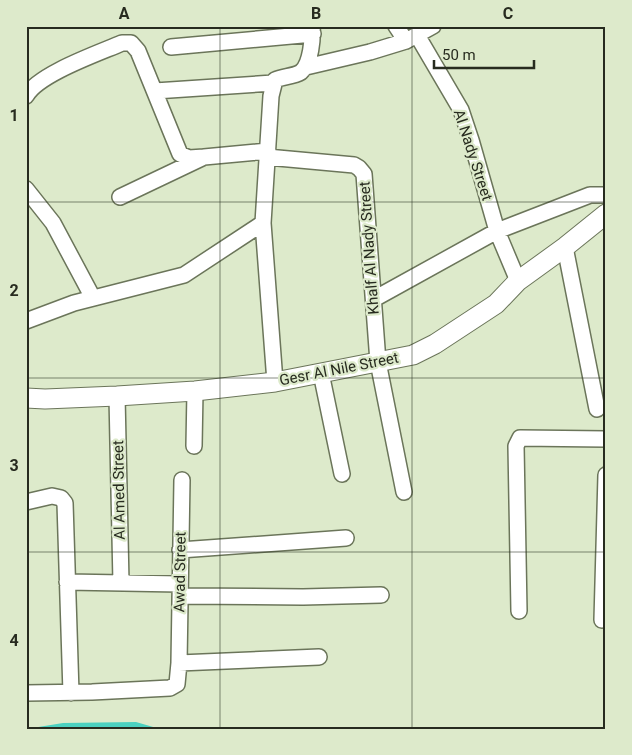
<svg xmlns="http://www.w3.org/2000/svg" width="632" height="755" viewBox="0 0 632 755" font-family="Roboto,sans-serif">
  <rect width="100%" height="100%" fill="#ddeacb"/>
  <path fill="#4bd1c0" d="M 136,722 L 160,729 L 26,729 L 63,723 Z"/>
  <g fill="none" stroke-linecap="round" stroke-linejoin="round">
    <defs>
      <path id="minor" d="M 396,26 L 406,41
        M 417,35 L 461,110 L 471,140 L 497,231 L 518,281
        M 171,47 L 313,34
        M 306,67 L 370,52 L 406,41 L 433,26
        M 155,91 L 273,83
        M 26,96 C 38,74 99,53 122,43 L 131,43 L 138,51 L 180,154 L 189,158 L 204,157
        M 267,157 L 354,165 L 359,168 L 364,174 L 378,362 L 404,492
        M 26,189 L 53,223 L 93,298
        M 120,197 L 204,157 L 268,151
        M 565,247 L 597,409
        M 374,299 L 497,231 L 590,195 L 606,195
        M 26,321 L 74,303 L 184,275 L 263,223
        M 321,373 L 342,474
        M 275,382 L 263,223 L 271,96 L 275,80 C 283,76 293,77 301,72 C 311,64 313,38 312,26
        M 117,396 L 121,583
        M 194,446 L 195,391
        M 26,502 L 52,496 L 61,498 L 65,503 L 71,693
        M 180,550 L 346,538
        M 67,582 L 180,584
        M 180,596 L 303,597 L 381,595
        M 519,611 L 516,446 L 520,438 L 606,439
        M 602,620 L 606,475
        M 179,663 L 319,657
        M 26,693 L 92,692 L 170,688 L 177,684 L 179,663 L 182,480"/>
      <path id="tertiary" d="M 26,398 L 45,399 L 117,396 L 195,391 L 275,382 L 413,355 L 435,344 L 496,304 L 518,281 L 565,247 L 606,214"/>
    </defs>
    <use href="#minor" stroke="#6b755a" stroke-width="18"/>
    <use href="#tertiary" stroke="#6b755a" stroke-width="21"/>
    <use href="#minor" stroke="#fff" stroke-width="15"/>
    <use href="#tertiary" stroke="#fff" stroke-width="19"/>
  </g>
  <path fill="none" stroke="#272b1f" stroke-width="1" stroke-opacity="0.55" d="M 220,26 L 220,729M 412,26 L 412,729M 26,202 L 606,202M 26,378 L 606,378M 26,552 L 606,552"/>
  <g text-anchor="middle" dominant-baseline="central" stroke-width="4.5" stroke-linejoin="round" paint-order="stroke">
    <g font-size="15" fill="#272b1f" stroke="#ddeacb">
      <text transform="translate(473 155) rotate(72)">Al Nady Street</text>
      <text transform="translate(369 248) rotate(-94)">Khalf Al Nady Street</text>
      <text transform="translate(339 369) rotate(-11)">Gesr Al Nile Street</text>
      <text transform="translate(119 490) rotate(-91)">Al Amed Street</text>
      <text transform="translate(180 572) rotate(-89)">Awad Street</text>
    </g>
  </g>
  <rect width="632" height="755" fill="none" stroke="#ddeacb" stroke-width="55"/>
  <path d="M434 60v8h100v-8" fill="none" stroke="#272b1f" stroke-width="2.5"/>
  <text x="442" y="60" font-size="15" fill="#272b1f" stroke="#ddeacb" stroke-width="4" paint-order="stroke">50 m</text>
  <rect x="28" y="28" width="576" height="700" fill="none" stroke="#272b1f" stroke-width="2"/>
  <g font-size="16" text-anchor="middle" font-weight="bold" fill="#272b1f">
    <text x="124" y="19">A</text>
    <text x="316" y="19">B</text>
    <text x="508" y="19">C</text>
    <text x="14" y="121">1</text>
    <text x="14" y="296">2</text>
    <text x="14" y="471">3</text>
    <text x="14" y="646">4</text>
  </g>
</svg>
